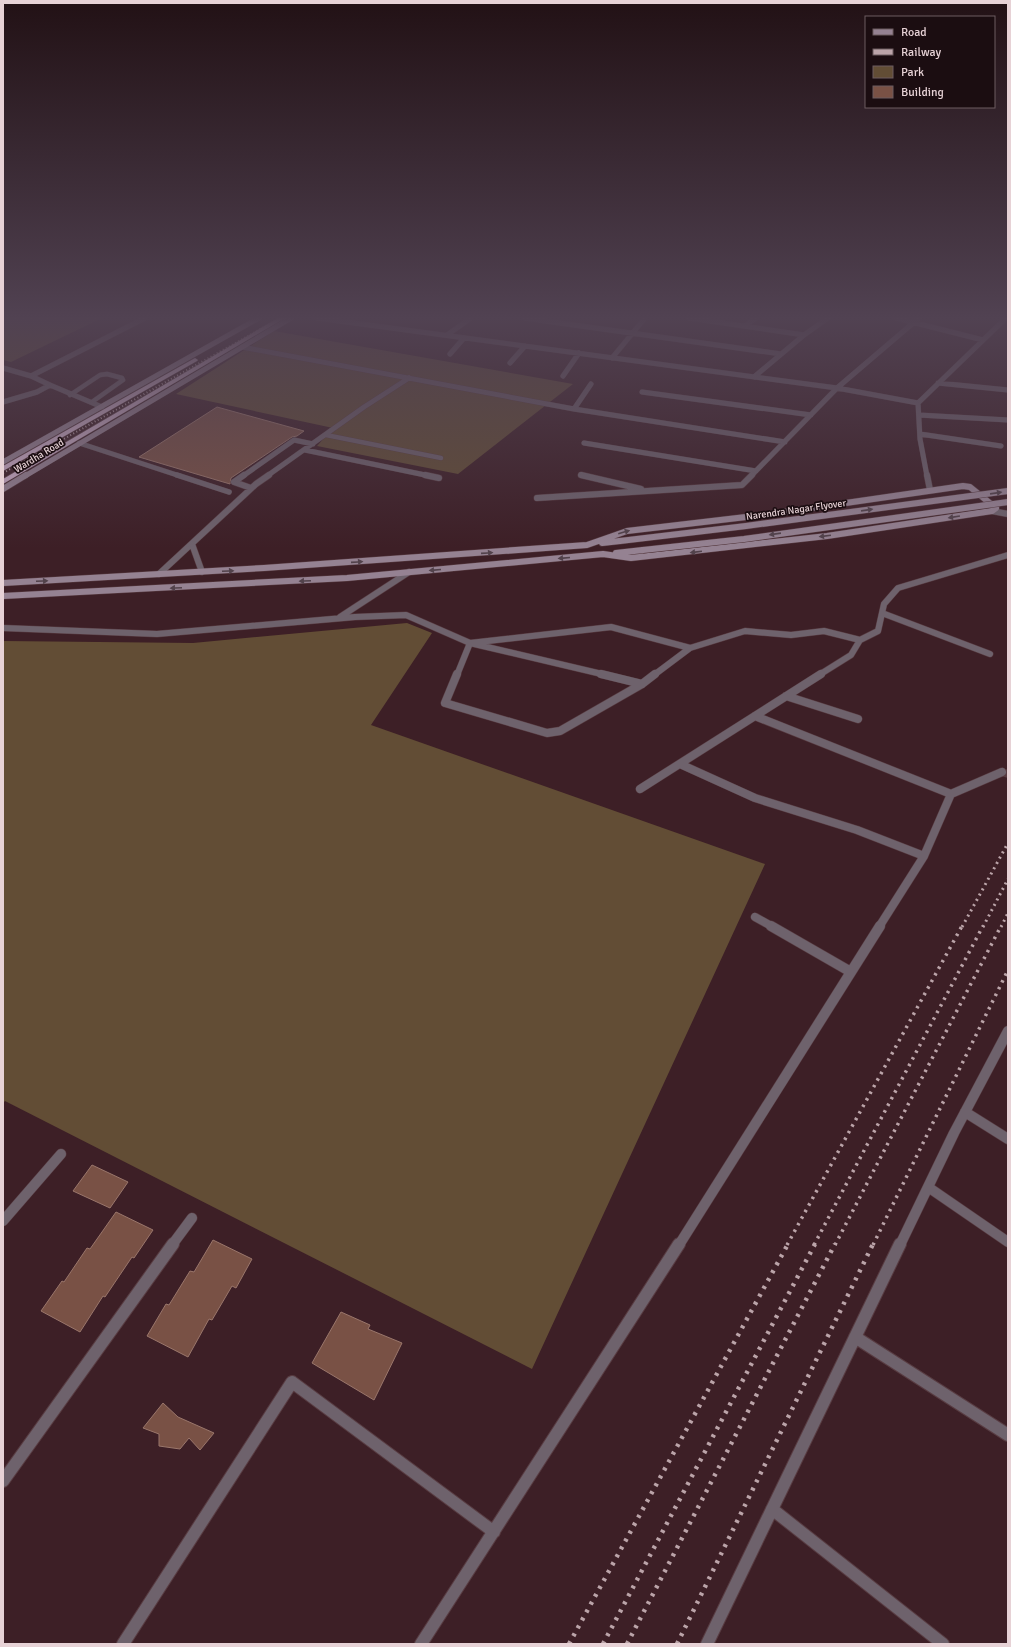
<svg xmlns="http://www.w3.org/2000/svg" width="1011" height="1647" viewBox="0 0 1011 1647" font-family="Signika,sans-serif">
  <rect width="100%" height="100%" fill="#3d1f26"/>
  <path fill="#624d35" d="M 3,318 L 102,318 L 11,362 L 3,360 Z
    M 274,331 L 573,384 L 458,474 L 317,446 L 333,428 L 176,394 Z
    M 407,623 L 432,633 L 371,725 L 765,864 L 532,1369 L 5,1101 L 3,1103 L 3,641 L 193,643 Z"/>
  <path fill="#795145" stroke="#9a766b" d="M 217,407 L 304,431 L 297,436 L 292,437 L 231,478 L 230,484 L 139,457 Z
    M 92,1165 L 128,1182 L 110,1208 L 73,1191 Z
    M 116,1212 L 153,1230 L 134,1258 L 132,1257 L 105,1297 L 103,1296 L 80,1332 L 41,1311 L 62,1281 L 64,1282 L 87,1248 L 90,1249 Z
    M 213,1240 L 252,1259 L 236,1288 L 232,1286 L 212,1320 L 209,1319 L 188,1357 L 147,1336 L 166,1304 L 169,1305 L 190,1271 L 194,1272 Z
    M 341,1312 L 370,1325 L 368,1329 L 402,1343 L 374,1400 L 312,1363 Z
    M 163,1403 L 178,1417 L 214,1433 L 200,1450 L 189,1438 L 180,1449 L 159,1446 L 159,1434 L 143,1428 Z"/>
  <g fill="none" stroke-linecap="round" stroke-linejoin="round">
    <path stroke="#563a40" stroke-width="8" stroke-dasharray="8 4" stroke-linecap="butt" d="M 1002,772 L 1008,774"/>
    <defs>
      <path id="lane-far1" d="M 70,395 L 100,375 L 107,374 L 122,378 L 123,380 L 92,402
        M 326,435 L 441,458
        M 79,443 L 180,476"/>
      <path id="lane" d="M 177,475 L 229,492"/>
      <path id="street-far4" d="M 317,318 L 837,388 L 919,318
        M 524,318 L 781,354
        M 689,318 L 804,335 L 754,377
        M 896,318 L 983,340
        M 745,326 L 756,318
        M 447,335 L 471,318
        M 804,335 L 828,318
        M 242,347 L 574,409
        M 450,354 L 464,338
        M 612,358 L 645,318
        M 510,363 L 525,346
        M 3,368 L 31,376 L 50,385
        M 31,376 L 145,318
        M 563,376 L 579,353
        M 938,383 L 1008,390
        M 591,384 L 574,409 L 785,442
        M 642,392 L 811,415
        M 3,402 L 37,392 L 50,385 L 102,407
        M 918,403 L 920,439 L 927,476
        M 919,415 L 1008,420
        M 920,434 L 1001,446
        M 584,443 L 756,471
        M 305,450 L 430,476
        M 581,475 L 585,476
        M 243,476 L 294,440 L 313,444
        M 267,476 L 364,407 L 409,378
        M 751,476 L 837,388 L 918,403 L 1006,318"/>
      <path id="street-far3" d="M 244,475 L 234,482 L 251,488
        M 425,475 L 439,478
        M 581,475 L 641,489
        M 927,475 L 930,490
        M 537,498 L 742,485 L 752,475
        M 992,511 L 1008,514
        M 192,544 L 202,572
        M 159,574 L 256,484 L 269,475
        M 882,613 L 990,654
        M 340,617 L 409,572
        M 3,628 L 157,634 L 355,617 L 406,615 L 470,643 L 606,675
        M 690,648 L 745,631 L 791,635 L 824,631 L 860,640 L 878,631 L 884,604 L 898,588 L 1008,555
        M 457,675 L 470,643 L 611,627 L 690,648 L 654,675
        M 819,675 L 851,655 L 860,640"/>
      <path id="street-far2" d="M 457,674 L 445,703 L 547,733 L 560,731 L 642,684 L 655,674
        M 601,674 L 642,684
        M 786,696 L 858,719
        M 680,764 L 755,798 L 857,830 L 924,856 L 951,794 L 755,716
        M 640,789 L 821,674
        M 951,794 L 1002,772
        M 755,917 L 773,927
        M 879,927 L 924,856"/>
      <path id="street-far1" d="M 771,926 L 851,972
        M 965,1112 L 1008,1139
        M 928,1187 L 1008,1242
        M 3,1221 L 61,1154
        M 172,1245 L 192,1218
        M 679,1245 L 880,926
        M 900,1245 L 954,1133 L 1008,1031"/>
      <path id="street" d="M 855,1337 L 1008,1435
        M 3,1481 L 173,1244
        M 772,1509 L 943,1644
        M 123,1644 L 292,1382 L 494,1532
        M 421,1644 L 679,1244
        M 707,1644 L 900,1244"/>
      <path id="secondary-far1" d="M 3,462 L 259,318
        M 25,476 L 291,318"/>
      <path id="secondary" d="M 3,489 L 26,475
        M 602,543 L 620,541
        M 616,553 L 643,550
        M 3,583 L 264,568 L 587,545 L 627,531 L 763,515 L 963,486 L 970,487 L 996,508 L 992,511 L 827,536 L 631,558 L 603,554 L 347,578 L 3,596"/>
      <path id="highway" d="M 278,318 L 285,318 L 3,484 L 3,479 Z
        M 195,358 L 198,360 L 197,361 L 3,471 L 3,466 Z"/>
    </defs>
    <use href="#lane-far1" stroke="#583c42" stroke-width="5"/>
    <use href="#lane" stroke="#583c42" stroke-width="6"/>
    <use href="#street-far4" stroke="#583c42" stroke-width="5.5"/>
    <use href="#street-far3" stroke="#583c42" stroke-width="7"/>
    <use href="#street-far2" stroke="#583c42" stroke-width="9"/>
    <use href="#street-far1" stroke="#583c42" stroke-width="11"/>
    <use href="#street" stroke="#583c42" stroke-width="14"/>
    <use href="#secondary-far1" stroke="#583c42" stroke-width="5.5"/>
    <use href="#secondary" stroke="#583c42" stroke-width="7"/>
    <use href="#highway" stroke="#583c42" stroke-width="1"/>
    <use href="#lane-far1" stroke="#6e626c" stroke-width="4.5"/>
    <use href="#lane" stroke="#6e626c" stroke-width="5.5"/>
    <use href="#street-far4" stroke="#6e626c" stroke-width="5"/>
    <use href="#street-far3" stroke="#6e626c" stroke-width="6"/>
    <use href="#street-far2" stroke="#6e626c" stroke-width="8"/>
    <use href="#street-far1" stroke="#6e626c" stroke-width="10"/>
    <use href="#street" stroke="#6e626c" stroke-width="12"/>
    <use href="#secondary-far1" stroke="#958292" stroke-width="5"/>
    <use href="#secondary" stroke="#958292" stroke-width="6"/>
    <use href="#highway" fill="#ceb1ca" fill-rule="evenodd"/>
    <path stroke="#bba4a9" stroke-width="2" stroke-dasharray="1 2.5" stroke-linecap="butt" d="M 3,473 L 280,318"/>
    <path stroke="#bba4a9" stroke-width="3" stroke-dasharray="2 4" stroke-linecap="butt" d="M 962,927 L 1008,843
      M 983,927 L 1008,879
      M 1001,927 L 1008,913"/>
    <path stroke="#bba4a9" stroke-width="3.5" stroke-dasharray="2.5 5" stroke-linecap="butt" d="M 787,1245 L 962,926
      M 814,1245 L 983,926
      M 835,1245 L 1001,926
      M 873,1245 L 1008,970"/>
    <path stroke="#bba4a9" stroke-width="4.5" stroke-dasharray="3 6" stroke-linecap="butt" d="M 569,1644 L 788,1244
      M 603,1644 L 815,1244
      M 627,1644 L 835,1244
      M 677,1644 L 873,1244"/>
    <defs>
      <path id="secondary-bridge" d="M 620,541 L 746,526 L 1008,491
        M 643,550 L 744,539 L 1008,502"/>
    </defs>
    <use href="#secondary-bridge" stroke="#583c42" stroke-width="7" stroke-linecap="butt"/>
    <use href="#secondary-bridge" stroke="#958292" stroke-width="6"/>
  </g>
  <defs><path id="oneway-solid" d="M-6-.8H1V-3.2L6.5 0L1 3.2V.8H-6Z"/></defs>
  <g fill="#52424b">
    <use href="#oneway-solid" transform="translate(996 493) rotate(-8)"/>
    <use href="#oneway-solid" transform="translate(867 510) rotate(-8)"/>
    <use href="#oneway-solid" transform="translate(954 517) rotate(171)"/>
    <use href="#oneway-solid" transform="translate(624 532) rotate(-16)"/>
    <use href="#oneway-solid" transform="translate(775 534) rotate(172)"/>
    <use href="#oneway-solid" transform="translate(825 536) rotate(173)"/>
    <use href="#oneway-solid" transform="translate(696 552) rotate(173)"/>
    <use href="#oneway-solid" transform="translate(487 553) rotate(-4)"/>
    <use href="#oneway-solid" transform="translate(564 558) rotate(175)"/>
    <use href="#oneway-solid" transform="translate(357 562) rotate(-4)"/>
    <use href="#oneway-solid" transform="translate(435 570) rotate(175)"/>
    <use href="#oneway-solid" transform="translate(228 571) rotate(-3)"/>
    <use href="#oneway-solid" transform="translate(42 581) rotate(-3)"/>
    <use href="#oneway-solid" transform="translate(305 581) rotate(177)"/>
    <use href="#oneway-solid" transform="translate(176 588) rotate(177)"/>
  </g>
  <linearGradient id="sky" x2="0" y2="1"><stop stop-color="#221115"/><stop offset="0.58" stop-color="#514252"/><stop offset="1" stop-color="#514252" stop-opacity="0"/></linearGradient>
  <rect width="1011" height="548" fill="url(#sky)"/>
  <g text-anchor="middle" dominant-baseline="central" stroke-width="3.5" stroke-linejoin="round" paint-order="stroke">
    <g font-size="10" fill="#e7d2d6" stroke="#1b0d11">
      <text transform="translate(39 456) rotate(-31)">Wardha Road</text>
      <text transform="translate(796 510) rotate(-8)">Narendra Nagar Flyover</text>
    </g>
  </g>
  <rect width="1011" height="1647" fill="none" stroke="#e7d2d6" stroke-width="8"/>
  <rect x="865" y="16" width="130" height="92" fill="#1b0d11" stroke="#6d5c60"/>
  <rect x="873" y="29" width="20" height="6" fill="#958292" stroke="#6d5c60"/>
  <text x="901" y="36" font-size="12" fill="#e7d2d6">Road</text>
  <rect x="873" y="49" width="20" height="6" fill="#bba4a9" stroke="#6d5c60"/>
  <text x="901" y="56" font-size="12" fill="#e7d2d6">Railway</text>
  <rect x="873" y="66" width="20" height="12" fill="#624d35" stroke="#6d5c60"/>
  <text x="901" y="76" font-size="12" fill="#e7d2d6">Park</text>
  <rect x="873" y="86" width="20" height="12" fill="#795145" stroke="#6d5c60"/>
  <text x="901" y="96" font-size="12" fill="#e7d2d6">Building</text>
</svg>
